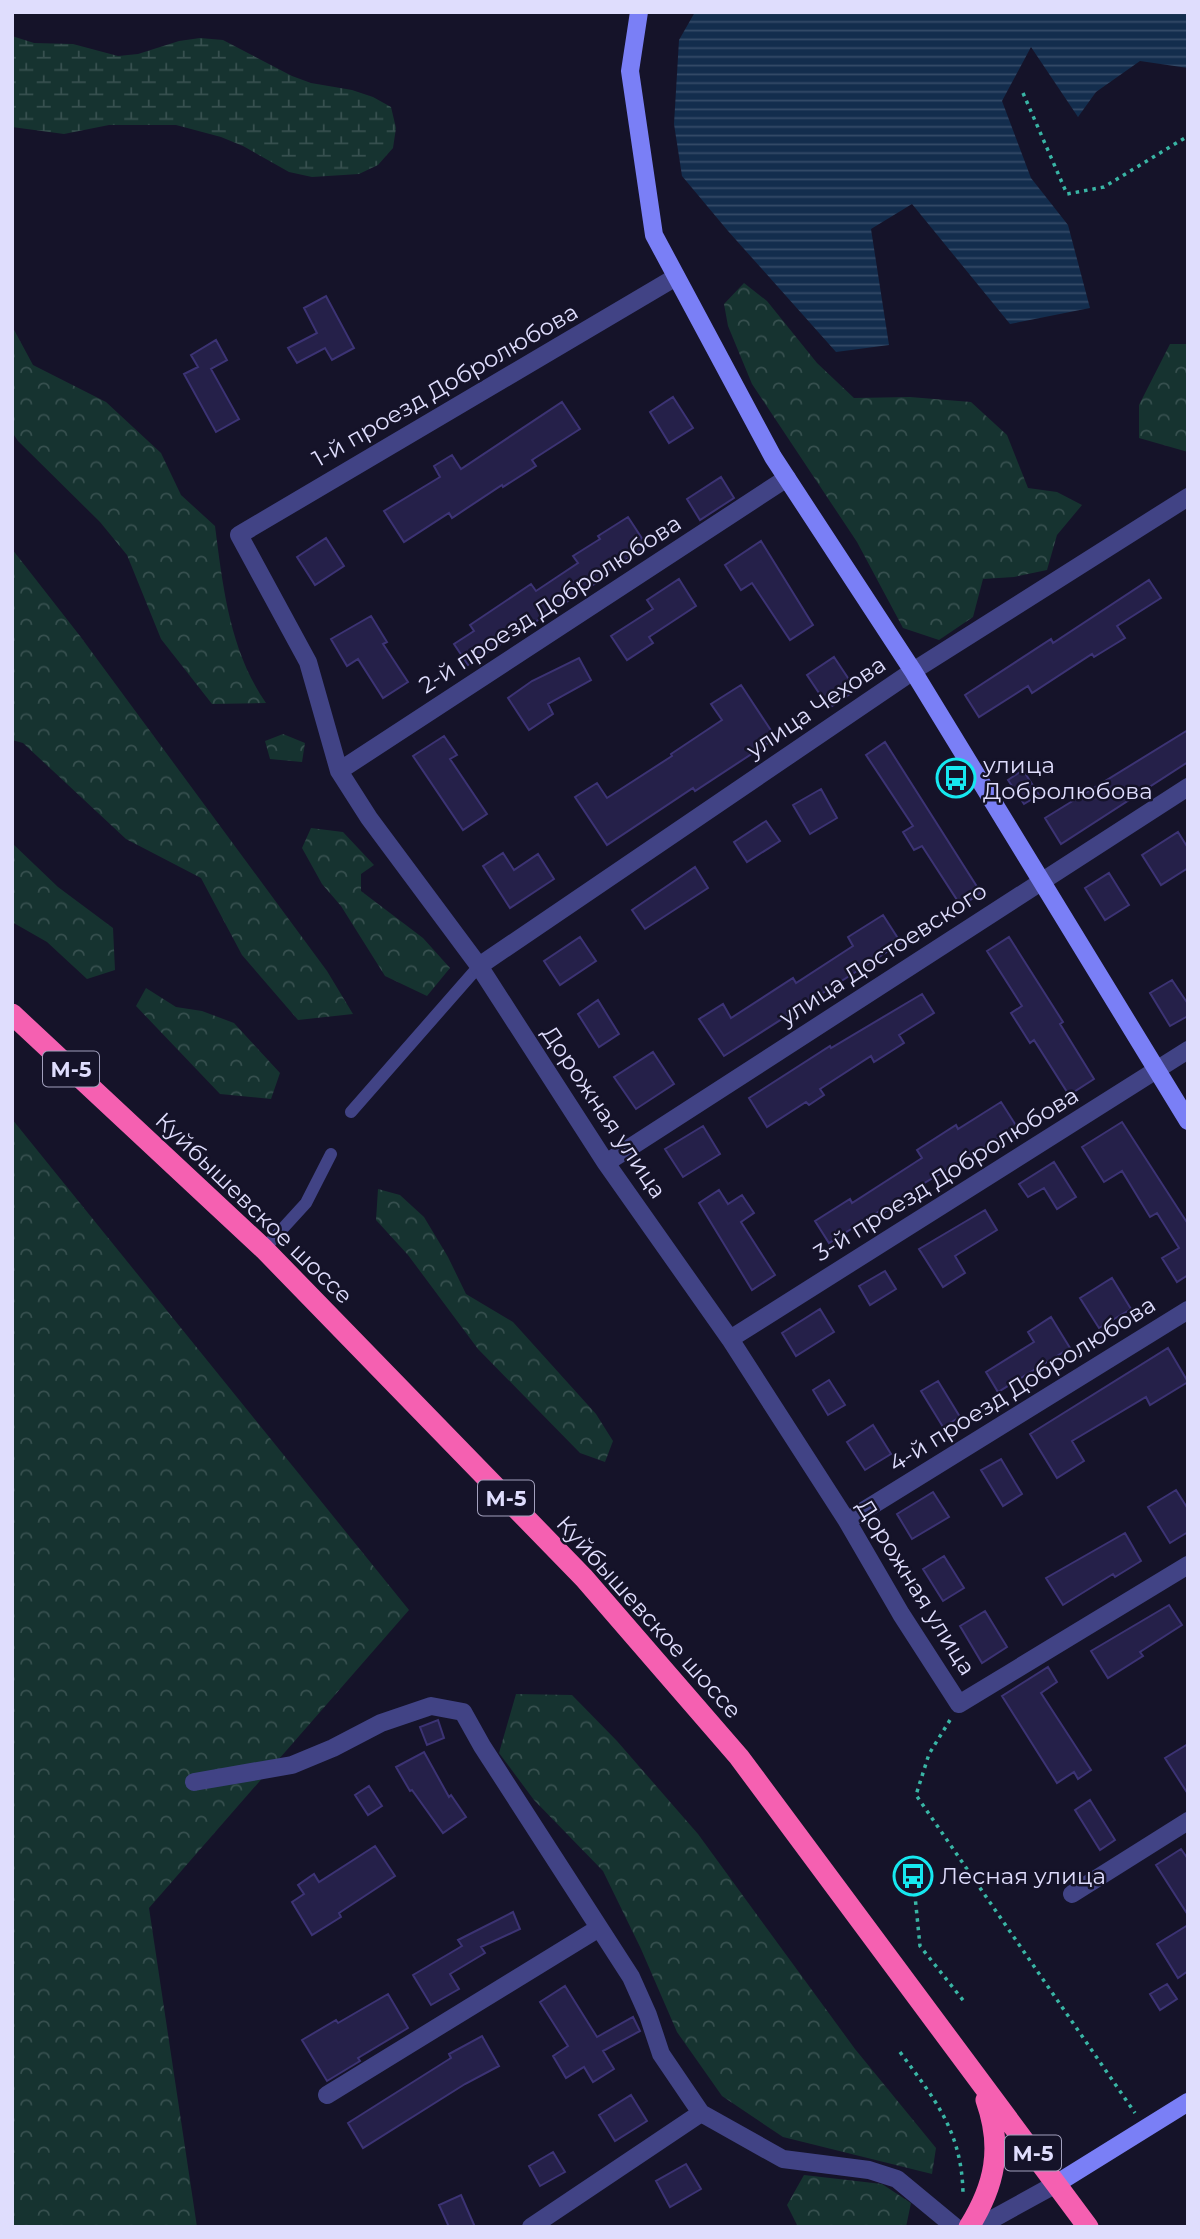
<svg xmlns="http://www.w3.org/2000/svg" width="1200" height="2239" viewBox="0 0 1200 2239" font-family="Montserrat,sans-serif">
  <defs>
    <pattern id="forest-crowns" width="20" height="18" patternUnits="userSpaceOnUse" patternTransform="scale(1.75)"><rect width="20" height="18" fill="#163330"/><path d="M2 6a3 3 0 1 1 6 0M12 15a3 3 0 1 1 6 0" fill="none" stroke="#37504f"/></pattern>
    <pattern id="wetland-marsh" width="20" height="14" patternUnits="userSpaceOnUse" patternTransform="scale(1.75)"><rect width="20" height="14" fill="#163330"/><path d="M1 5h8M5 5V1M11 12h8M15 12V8" fill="none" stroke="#37504f"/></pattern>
    <pattern id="water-rules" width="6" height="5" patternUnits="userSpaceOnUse" patternTransform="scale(1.75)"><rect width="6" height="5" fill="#132d4d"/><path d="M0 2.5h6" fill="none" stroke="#354b68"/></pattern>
  </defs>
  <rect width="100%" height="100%" fill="#151329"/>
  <path fill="url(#forest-crowns)" d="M 744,283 L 767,301 L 817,363 L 854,398 L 910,397 L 971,402 L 1007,435 L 1028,488 L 1057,492 L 1082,505 L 1057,535 L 1047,570 L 1014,577 L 983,579 L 973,617 L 939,640 L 903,628 L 857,542 L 752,384 L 728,326 L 724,304 Z
    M 12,326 L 33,365 L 106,402 L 161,453 L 181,495 L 215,526 C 223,588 230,651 266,703 L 212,704 L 161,639 L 127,555 L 100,522 L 18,441 L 12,432 Z
    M 1170,344 L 1188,344 L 1188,452 L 1139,438 L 1139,405 Z
    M 12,549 L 80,636 L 327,971 L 353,1014 L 298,1020 L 242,955 L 201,878 L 126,839 L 23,743 L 12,740 Z
    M 283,734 L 305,743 L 302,762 L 270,759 L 265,741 Z
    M 311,828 L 343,832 L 374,865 L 361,874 L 361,891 L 423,938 L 450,968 L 427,996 L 385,976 L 341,906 L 322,884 L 302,848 Z
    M 12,843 L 58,887 L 113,928 L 115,970 L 87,979 L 47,942 L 12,922 Z
    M 146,988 L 176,1007 L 202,1011 L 234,1023 L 280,1073 L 271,1099 L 220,1094 L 136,1006 Z
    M 12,1119 L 409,1610 L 149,1908 L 197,2227 L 12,2227 Z
    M 378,1189 L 400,1195 L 424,1217 L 448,1257 L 466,1294 L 513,1322 L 596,1414 L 613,1441 L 605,1462 L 580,1453 L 478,1349 L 408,1255 L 376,1220 Z
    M 516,1694 L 572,1695 L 617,1741 L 698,1834 L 855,2049 L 936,2148 L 932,2174 L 783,2137 L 722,2096 L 677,2032 L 641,1949 L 603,1871 L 534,1800 L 499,1753 Z
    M 804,2175 L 882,2184 L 911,2203 L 906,2227 L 798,2227 L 787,2205 Z"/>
  <path fill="url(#wetland-marsh)" d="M 12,36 L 34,43 L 73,44 L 118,56 L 138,54 L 179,41 L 200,38 L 223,40 L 292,76 L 311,83 L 352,90 L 373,97 L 391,107 L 396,128 L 393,148 L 378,165 L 359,174 L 312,177 L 289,172 L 243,146 L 221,137 L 176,125 L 109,125 L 64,134 L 12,127 Z"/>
  <path fill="url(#water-rules)" d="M 695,12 L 1188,12 L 1188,68 L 1140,61 L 1096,92 L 1078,117 L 1031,47 L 1002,101 L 1031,178 L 1068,225 L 1090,308 L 1010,324 L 912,204 L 871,229 L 889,345 L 836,352 L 728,231 L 682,176 L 674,124 L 679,40 Z"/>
  <path fill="#252049" stroke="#3c3374" stroke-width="2" d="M 326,296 L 354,348 L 332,360 L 325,348 L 297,363 L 288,348 L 317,333 L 304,308 Z
    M 216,340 L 227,360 L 211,369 L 239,419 L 216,432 L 184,374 L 198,367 L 191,355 Z
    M 673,397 L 693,428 L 669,443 L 650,412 Z
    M 562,402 L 580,429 L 532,460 L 536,466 L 503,487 L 502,485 L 452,518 L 449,513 L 404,542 L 384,511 L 440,477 L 434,466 L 452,455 L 461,469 Z
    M 721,477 L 734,498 L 700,520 L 687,499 Z
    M 628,517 L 647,546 L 605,573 L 607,576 L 468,665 L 454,644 L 474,631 L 470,625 L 531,584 L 536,591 L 578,563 L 573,556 L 600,539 L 598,536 Z
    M 326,538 L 344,566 L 315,585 L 297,557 Z
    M 761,541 L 813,625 L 790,640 L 752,583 L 741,590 L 725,565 Z
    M 679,579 L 696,606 L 649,637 L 653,643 L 627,660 L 611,636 L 653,609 L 647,600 Z
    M 1149,580 L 1161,598 L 1117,626 L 1125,638 L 1094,657 L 1092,654 L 1032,693 L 1028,686 L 979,717 L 965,695 L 1051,639 L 1053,643 Z
    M 371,616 L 387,642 L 383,644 L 408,682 L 383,698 L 358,659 L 347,666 L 331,639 Z
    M 834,657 L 856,690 L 829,708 L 807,675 Z
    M 579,658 L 591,680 L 548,704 L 553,714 L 529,730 L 508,698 L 532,681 Z
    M 741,685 L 776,738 L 695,791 L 693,788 L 607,845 L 575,797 L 597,783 L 607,798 L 672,756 L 671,754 L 722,720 L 711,704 Z
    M 1188,730 L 1188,762 L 1061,844 L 1045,818 Z
    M 444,736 L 457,755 L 450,759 L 487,814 L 463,830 L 413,756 Z
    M 885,742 L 981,893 L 961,906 L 922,846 L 914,850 L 903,832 L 913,826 L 866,755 Z
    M 1023,770 L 1039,795 L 1024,804 L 1008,780 Z
    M 821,789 L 837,818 L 810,834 L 793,805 Z
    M 766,821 L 780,841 L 747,862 L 734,842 Z
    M 1178,832 L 1188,848 L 1188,868 L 1161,885 L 1142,855 Z
    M 503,853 L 514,870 L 538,854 L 554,879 L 510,908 L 483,866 Z
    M 695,867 L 708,888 L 645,929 L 632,910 Z
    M 1109,873 L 1129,905 L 1105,920 L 1085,888 Z
    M 883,915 L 901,943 L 724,1056 L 699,1019 L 723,1004 L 731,1018 L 793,978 L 796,983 L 853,946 L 848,937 Z
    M 580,937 L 596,961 L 560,985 L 544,961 Z
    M 1009,937 L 1063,1022 L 1060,1024 L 1094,1079 L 1069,1095 L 1034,1040 L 1030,1043 L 1011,1013 L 1022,1006 L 987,951 Z
    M 1172,980 L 1188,1004 L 1188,1016 L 1170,1026 L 1150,993 Z
    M 922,994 L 934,1013 L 899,1035 L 904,1043 L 874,1062 L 871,1056 L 820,1089 L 824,1095 L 809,1105 L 806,1102 L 767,1127 L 749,1098 L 830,1046 L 831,1048 Z
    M 598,1000 L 619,1034 L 599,1047 L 578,1014 Z
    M 653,1052 L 674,1084 L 636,1109 L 614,1077 Z
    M 1001,1102 L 1017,1127 L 918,1187 L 920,1189 L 883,1213 L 881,1210 L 829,1243 L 815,1221 L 850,1199 L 852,1203 L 922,1158 L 917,1150 L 956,1125 L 958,1129 Z
    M 1122,1122 L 1188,1224 L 1188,1275 L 1177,1282 L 1162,1258 L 1179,1248 L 1157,1213 L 1150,1217 L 1122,1171 L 1104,1182 L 1082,1147 Z
    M 703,1126 L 720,1154 L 683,1177 L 665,1149 Z
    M 1054,1162 L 1076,1197 L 1057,1209 L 1044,1188 L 1028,1197 L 1019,1184 Z
    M 719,1190 L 728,1204 L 742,1195 L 754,1213 L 741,1222 L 775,1275 L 752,1290 L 699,1203 Z
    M 985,1210 L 997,1230 L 955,1256 L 965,1273 L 943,1287 L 919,1249 Z
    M 885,1271 L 896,1289 L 870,1305 L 859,1286 Z
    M 1112,1278 L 1131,1309 L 1099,1328 L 1080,1298 Z
    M 820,1309 L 834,1332 L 796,1356 L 782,1333 Z
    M 1051,1317 L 1070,1348 L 998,1392 L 986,1372 L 1034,1342 L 1028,1332 Z
    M 1168,1348 L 1188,1382 L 1150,1405 L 1146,1397 L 1072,1441 L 1084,1461 L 1057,1478 L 1030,1434 Z
    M 829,1380 L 845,1405 L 828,1415 L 813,1390 Z
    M 938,1381 L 960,1417 L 943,1427 L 921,1391 Z
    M 873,1425 L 891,1454 L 865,1470 L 847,1442 Z
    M 1001,1459 L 1022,1494 L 1003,1506 L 981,1470 Z
    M 1176,1490 L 1188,1509 L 1188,1532 L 1170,1543 L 1148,1507 Z
    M 933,1492 L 949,1517 L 912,1539 L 897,1514 Z
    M 1125,1533 L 1141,1561 L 1115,1577 L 1113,1574 L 1063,1605 L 1046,1578 Z
    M 944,1556 L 964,1588 L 943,1601 L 923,1569 Z
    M 1169,1605 L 1182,1625 L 1140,1652 L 1143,1656 L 1108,1678 L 1091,1651 Z
    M 985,1611 L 1007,1647 L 982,1663 L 960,1626 Z
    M 1048,1667 L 1057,1682 L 1041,1693 L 1091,1770 L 1078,1779 L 1074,1772 L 1057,1783 L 1002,1696 Z
    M 438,1720 L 444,1738 L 427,1745 L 420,1727 Z
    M 1188,1744 L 1188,1794 L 1165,1758 Z
    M 424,1752 L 449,1797 L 451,1795 L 466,1817 L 443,1833 L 412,1790 L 410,1791 L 396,1767 Z
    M 369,1786 L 382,1806 L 368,1815 L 355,1795 Z
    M 1090,1800 L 1115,1840 L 1100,1850 L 1075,1810 Z
    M 375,1846 L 395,1876 L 339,1913 L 341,1917 L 312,1935 L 292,1902 L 304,1894 L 298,1885 L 314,1874 L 319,1882 Z
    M 1181,1849 L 1188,1859 L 1188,1915 L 1156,1865 Z
    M 513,1912 L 520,1929 L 481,1947 L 485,1953 L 450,1974 L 459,1989 L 431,2005 L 413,1975 L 462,1946 L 458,1940 Z
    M 1188,1925 L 1188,1971 L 1178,1978 L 1157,1944 Z
    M 1167,1984 L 1177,1999 L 1160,2010 L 1150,1994 Z
    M 565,1986 L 597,2037 L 633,2017 L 640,2031 L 603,2051 L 614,2069 L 593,2082 L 584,2067 L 566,2078 L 553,2056 L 568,2046 L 540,2002 Z
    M 388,1994 L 408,2028 L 358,2058 L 360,2061 L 327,2081 L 302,2040 L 336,2020 L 338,2023 Z
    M 482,2036 L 499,2066 L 465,2084 L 363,2148 L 348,2123 L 451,2058 L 449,2054 Z
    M 631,2095 L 647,2121 L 615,2141 L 599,2115 Z
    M 553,2152 L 565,2172 L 540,2186 L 529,2166 Z
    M 686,2164 L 701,2189 L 670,2207 L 656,2181 Z
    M 461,2195 L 475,2227 L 449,2227 L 439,2205 Z"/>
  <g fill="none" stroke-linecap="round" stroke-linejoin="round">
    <path stroke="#39b5a5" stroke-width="3.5" stroke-dasharray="3.5 5" stroke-linecap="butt" d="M 1023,93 L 1067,194 L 1104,187 L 1188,136
      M 950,1720 L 929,1754 L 916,1795 L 1135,2113
      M 913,1876 L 920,1946 L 966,2004
      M 900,2052 C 935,2100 962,2131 963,2194"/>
    <path stroke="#414385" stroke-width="12" d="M 351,1112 L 479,966
      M 264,1249 L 306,1203 L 331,1154"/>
    <path stroke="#414385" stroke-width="18" d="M 676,277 L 239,535 L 308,662 L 339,771 L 369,818 L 479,966 L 606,1163 L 730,1339 L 847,1521 L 901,1614 L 959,1704 L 1188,1565
      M 339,771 L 787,478
      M 479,966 L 913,671 L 1188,497
      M 606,1163 L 1188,787
      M 730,1339 L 1188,1050
      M 847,1521 L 1188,1310
      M 194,1782 L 292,1765 L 333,1748 L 381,1723 L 431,1706 L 463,1712 L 482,1746 L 631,1977 L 648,2015 L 661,2054 L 701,2113 L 783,2159 L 869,2170 L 897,2179 L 955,2227
      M 1072,1894 L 1188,1821
      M 327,2095 L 599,1928
      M 531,2227 L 701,2113
      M 978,2227 L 1056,2184"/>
    <path stroke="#7a7ff6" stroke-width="18" d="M 639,12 L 630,71 L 654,235 L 773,457 L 913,671 L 1188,1121
      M 1056,2184 L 1188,2102"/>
    <path stroke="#f560b1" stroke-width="21" d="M 12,1014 L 264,1249 L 584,1578 L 739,1757 L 1088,2227
      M 969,2227 C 995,2185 1003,2148 986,2100"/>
  </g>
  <defs>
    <symbol id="bus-ring" viewBox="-11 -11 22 22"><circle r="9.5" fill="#151329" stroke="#16e8f0" stroke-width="1.5"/><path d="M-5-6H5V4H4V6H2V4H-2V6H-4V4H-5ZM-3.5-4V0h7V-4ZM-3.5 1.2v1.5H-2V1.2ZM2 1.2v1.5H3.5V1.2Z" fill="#16e8f0"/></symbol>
  </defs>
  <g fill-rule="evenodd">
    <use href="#bus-ring" x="934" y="756" width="44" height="44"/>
    <use href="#bus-ring" x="891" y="1854" width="44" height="44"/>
  </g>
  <g text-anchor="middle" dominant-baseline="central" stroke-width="5" stroke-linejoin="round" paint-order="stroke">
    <g fill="#151329" stroke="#a2a0bd" stroke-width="2">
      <rect x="43" y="1051.5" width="56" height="35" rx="5"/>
      <rect x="478" y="1480.5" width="56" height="35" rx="5"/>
      <rect x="1005" y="2135.5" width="56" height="35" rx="5"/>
    </g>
    <g font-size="21" font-weight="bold" fill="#dfddfd">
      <text x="71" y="1069">М-5</text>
      <text x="506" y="1498">М-5</text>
      <text x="1033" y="2153">М-5</text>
    </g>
    <g font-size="23" fill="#dfddfd" stroke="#151329">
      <text transform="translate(445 385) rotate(-30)">1-й проезд Добролюбова</text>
      <text transform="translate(550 604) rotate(-33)">2-й проезд Добролюбова</text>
      <text transform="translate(816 707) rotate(-34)">улица Чехова</text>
      <text transform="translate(883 954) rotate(-33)">улица Достоевского</text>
      <text transform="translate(604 1112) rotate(56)">Дорожная улица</text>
      <text transform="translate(946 1174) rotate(-32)">3-й проезд Добролюбова</text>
      <text transform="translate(254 1208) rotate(44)">Куйбышевское шоссе</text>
      <text transform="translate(1022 1384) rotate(-32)">4-й проезд Добролюбова</text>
      <text transform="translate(916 1587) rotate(58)">Дорожная улица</text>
      <text transform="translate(649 1617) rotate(48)">Куйбышевское шоссе</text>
    </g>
    <g font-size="23" fill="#dfddfd" stroke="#151329" text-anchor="start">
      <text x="983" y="765">улица<tspan x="983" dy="26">Добролюбова</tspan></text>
      <text x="940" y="1876">Лесная улица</text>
    </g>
  </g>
  <rect width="1200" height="2239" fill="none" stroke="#dfddfd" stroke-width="28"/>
</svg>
